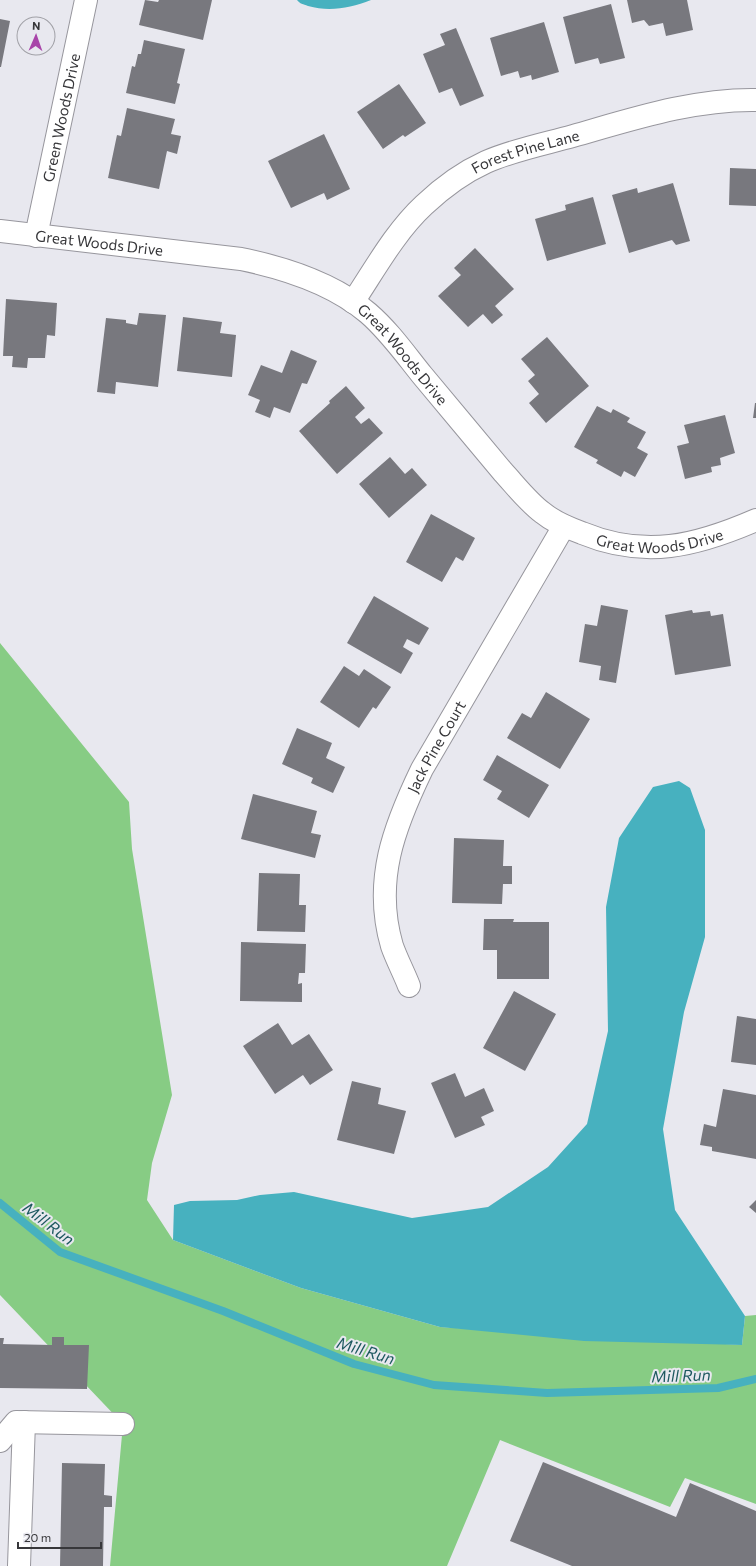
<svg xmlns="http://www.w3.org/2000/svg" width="756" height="1566" viewBox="0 0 756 1566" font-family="Commissioner,sans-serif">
  <rect width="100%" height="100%" fill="#e8e8ef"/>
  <path fill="#87cc84" d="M 0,643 L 129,802 L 132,849 L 172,1095 L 152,1163 L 147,1200 L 173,1240 L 301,1288 L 440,1327 L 742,1345 L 745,1316 L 756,1315 L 756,1504 L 685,1478 L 670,1507 L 500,1440 L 447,1566 L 110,1566 L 123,1424 L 0,1295 Z"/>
  <path fill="#47b1bf" d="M 297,0 L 371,0 C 350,8 330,12 308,6 C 303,4 300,4 297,0 Z
    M 679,781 L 690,788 L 705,830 L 705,937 L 684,1012 L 663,1129 L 675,1210 L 745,1316 L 742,1345 L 584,1341 L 440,1327 L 301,1288 L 173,1240 L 174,1205 L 190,1201 L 237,1200 L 260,1195 L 294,1192 L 412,1218 L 488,1207 L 548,1167 L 587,1124 L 608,1031 L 606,907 L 619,838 L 653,787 Z"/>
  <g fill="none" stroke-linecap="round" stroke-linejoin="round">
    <path stroke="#47b1bf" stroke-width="8" d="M 0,1203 L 60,1252 L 223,1311 L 354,1364 L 434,1385 L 547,1393 L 718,1388 L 756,1379"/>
  </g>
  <path fill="#78787e" d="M 145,0 L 158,2 L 159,0 L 212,0 L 203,40 L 139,25 Z
    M 627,0 L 687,0 L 693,30 L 666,36 L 663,23 L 649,26 L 644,20 L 632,23 Z
    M 611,4 L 625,58 L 600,64 L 598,58 L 575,64 L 563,17 Z
    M 0,19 L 10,21 L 1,67 L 0,67 Z
    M 544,22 L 559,72 L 532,80 L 531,75 L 520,78 L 518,71 L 501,76 L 490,38 Z
    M 456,28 L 484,96 L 460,106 L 452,88 L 439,93 L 423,54 L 445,45 L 440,34 Z
    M 144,40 L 185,49 L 177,83 L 180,84 L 175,104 L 126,93 L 132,66 L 135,67 L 138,54 L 141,54 Z
    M 399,84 L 426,123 L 405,137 L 403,135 L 383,149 L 357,112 Z
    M 127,108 L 175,119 L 171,134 L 181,136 L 177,154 L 167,151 L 159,189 L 108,178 L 117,135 L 121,136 Z
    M 324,134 L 350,189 L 327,200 L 324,193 L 291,208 L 268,161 Z
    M 730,168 L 756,169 L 756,206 L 729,205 Z
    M 673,183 L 690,241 L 676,245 L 672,240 L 629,253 L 612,195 L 637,188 L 638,193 Z
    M 593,197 L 606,244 L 547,261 L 535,219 L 566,210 L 565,205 Z
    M 475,248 L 514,289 L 495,306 L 503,315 L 492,324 L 483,314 L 468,327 L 438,296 L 461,275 L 454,268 Z
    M 6,299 L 57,303 L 55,336 L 47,335 L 45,358 L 28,358 L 27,368 L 12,367 L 13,356 L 3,356 Z
    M 139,313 L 166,315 L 158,387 L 116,382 L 115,394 L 97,392 L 106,318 L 126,320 L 126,323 L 137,325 Z
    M 183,317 L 222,322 L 220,333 L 236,335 L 232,377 L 177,371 Z
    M 547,337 L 589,386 L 546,423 L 529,403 L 539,394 L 528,381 L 535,375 L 521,359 Z
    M 291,350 L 317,361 L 307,384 L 302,383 L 290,413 L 274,407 L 270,418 L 255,412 L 260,400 L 248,395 L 261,365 L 282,373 Z
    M 346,386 L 365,408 L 355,417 L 361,424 L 369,418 L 383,433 L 337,474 L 299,431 L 330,403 L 329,401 Z
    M 755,403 L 756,403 L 756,418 L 753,418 Z
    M 597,406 L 611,413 L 613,409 L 630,418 L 627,422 L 646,432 L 637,448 L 648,454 L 635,477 L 624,471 L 621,477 L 596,463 L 598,460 L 574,447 Z
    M 725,415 L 735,453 L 720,458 L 721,465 L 711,467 L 712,472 L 685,479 L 677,446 L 689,443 L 684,425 Z
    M 390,457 L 405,474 L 412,468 L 427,485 L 389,518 L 359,484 Z
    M 431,514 L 475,538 L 463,561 L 456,557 L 442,582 L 406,562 Z
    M 374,596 L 429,628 L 419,645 L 407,639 L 403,647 L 413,653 L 401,674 L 347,643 Z
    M 601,605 L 628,610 L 616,683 L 599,680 L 601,666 L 579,662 L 585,624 L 597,626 Z
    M 692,610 L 693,613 L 710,611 L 711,616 L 723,614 L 731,666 L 675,675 L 665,615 Z
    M 344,666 L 359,676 L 364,669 L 391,687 L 376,709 L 373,707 L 359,728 L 320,702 Z
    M 546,692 L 590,719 L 560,769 L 507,738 L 522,713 L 531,718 Z
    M 297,728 L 332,743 L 326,758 L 345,767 L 333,793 L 311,783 L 313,778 L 282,764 Z
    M 497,755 L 549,785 L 529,818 L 497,799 L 502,791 L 483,780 Z
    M 253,794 L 317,811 L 311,833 L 321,835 L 315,858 L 241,839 Z
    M 454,838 L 504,840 L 503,866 L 512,866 L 512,884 L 503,884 L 502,904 L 452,903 Z
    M 259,873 L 300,874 L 299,905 L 306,905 L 305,932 L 257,931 Z
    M 484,919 L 514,919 L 513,922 L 549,922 L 549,979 L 497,979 L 497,950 L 483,950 Z
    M 241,942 L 306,944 L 305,973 L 299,973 L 298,984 L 302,983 L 302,1002 L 240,1001 Z
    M 514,991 L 556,1014 L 525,1071 L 483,1048 Z
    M 737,1016 L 756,1019 L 756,1065 L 731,1062 Z
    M 278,1023 L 292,1045 L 309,1034 L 333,1070 L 310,1085 L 303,1075 L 275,1094 L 243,1046 Z
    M 455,1073 L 465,1097 L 484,1088 L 494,1111 L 481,1117 L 485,1125 L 455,1138 L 431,1083 Z
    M 352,1081 L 381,1088 L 378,1104 L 406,1111 L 394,1154 L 337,1140 Z
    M 723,1089 L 756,1095 L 756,1159 L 712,1151 L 712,1147 L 700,1145 L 704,1124 L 716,1127 Z
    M 756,1200 L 756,1213 L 749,1207 Z
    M 52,1337 L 64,1337 L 64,1345 L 89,1345 L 87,1389 L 0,1388 L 0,1338 L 4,1338 L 3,1344 L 52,1345 Z
    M 543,1462 L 676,1517 L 690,1483 L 756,1511 L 756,1566 L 572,1566 L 510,1541 Z
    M 62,1463 L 105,1464 L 104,1495 L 112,1496 L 112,1507 L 104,1507 L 103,1566 L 60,1566 Z"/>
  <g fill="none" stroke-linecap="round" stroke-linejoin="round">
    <defs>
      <g id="minor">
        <path id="s1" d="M 0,231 L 241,259 C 285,268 334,284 368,313 C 389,331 405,354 422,375 C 449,407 476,440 503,472 C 515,485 529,503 543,513 C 554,522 568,528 582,533 C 645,559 696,546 756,520"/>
        <path id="s2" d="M 36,236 L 86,0"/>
        <path id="s3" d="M 353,302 C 375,269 395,232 424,205 C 442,188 464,172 486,162 C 513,150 544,144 573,136 C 633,119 693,99 756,100"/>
        <path id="s4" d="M 409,986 C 404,973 397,960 392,946 C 373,881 394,827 422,769 L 564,526"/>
        <path d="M 0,1441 L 16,1422 L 123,1424"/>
        <path d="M 19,1566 L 24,1422"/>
      </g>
    </defs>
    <use href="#minor" stroke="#97969d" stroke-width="24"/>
    <use href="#minor" stroke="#fff" stroke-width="22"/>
  </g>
  <g text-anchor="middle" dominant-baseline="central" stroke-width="4" stroke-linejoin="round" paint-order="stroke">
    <g font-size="15" fill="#37373a" stroke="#e8e8ef">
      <text stroke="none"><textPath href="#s2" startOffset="121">Green Woods Drive</textPath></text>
      <text stroke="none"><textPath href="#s3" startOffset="237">Forest Pine Lane</textPath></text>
      <text stroke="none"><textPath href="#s1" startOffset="100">Great Woods Drive</textPath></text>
      <text stroke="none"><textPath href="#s1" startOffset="436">Great Woods Drive</textPath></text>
      <text stroke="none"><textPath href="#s1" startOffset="772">Great Woods Drive</textPath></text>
      <text stroke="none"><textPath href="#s4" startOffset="254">Jack Pine Court</textPath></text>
    </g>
    <g font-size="16" font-style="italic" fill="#1e5960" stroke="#e8e8ef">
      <text transform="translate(49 1223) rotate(37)">Mill Run</text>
      <text transform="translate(366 1350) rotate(17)">Mill Run</text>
      <text transform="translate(681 1375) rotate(-2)">Mill Run</text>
    </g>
  </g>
  <g transform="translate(36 36) rotate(2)"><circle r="19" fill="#e8e8ef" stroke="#a1a1a7"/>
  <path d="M0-3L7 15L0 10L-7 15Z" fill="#a844a9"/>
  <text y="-6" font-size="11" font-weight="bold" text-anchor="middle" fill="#37373a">N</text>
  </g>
  <path d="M18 1542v6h83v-6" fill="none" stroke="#37373a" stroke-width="2"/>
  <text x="24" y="1542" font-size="12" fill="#37373a" stroke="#e8e8ef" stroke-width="3" paint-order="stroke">20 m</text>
</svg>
